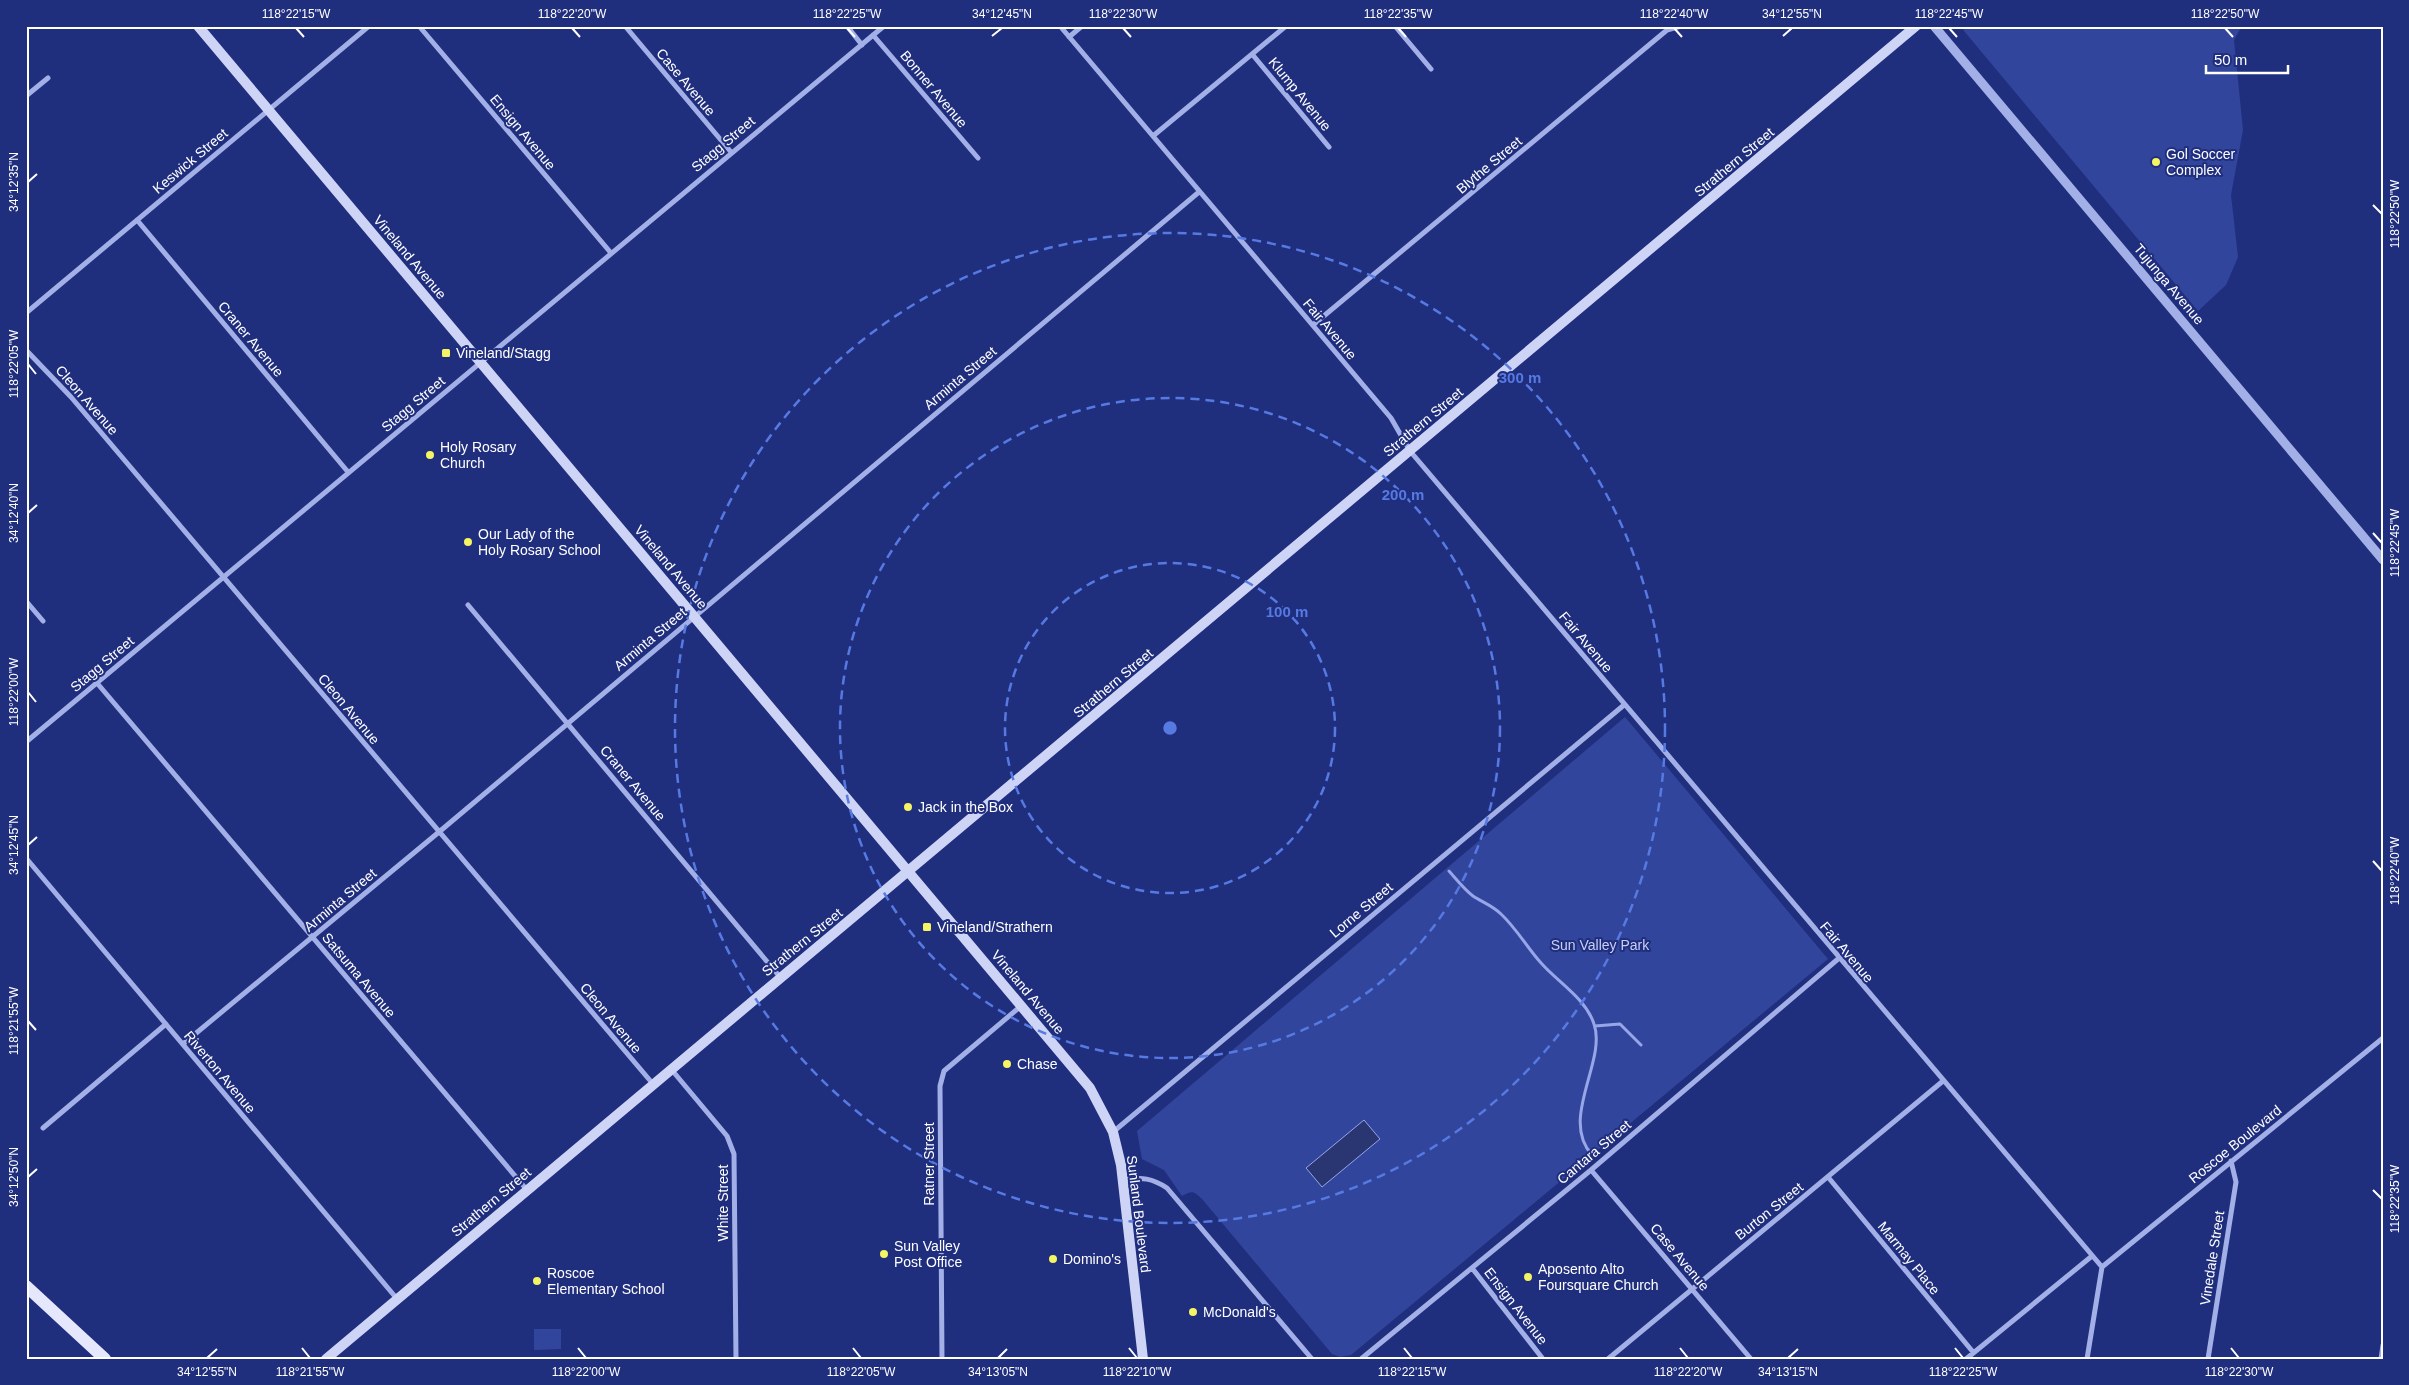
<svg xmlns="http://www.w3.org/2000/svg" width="2409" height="1385" viewBox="0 0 2409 1385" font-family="Arial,sans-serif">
  <rect width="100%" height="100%" fill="#202e7e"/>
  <path fill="#32459c" d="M 1963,26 L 2242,26 L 2234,40 L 2243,130 L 2231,195 L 2238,257 L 2226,285 L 2198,311 L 1964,31 Z
    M 1625,717 L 1828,959 L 1351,1355 L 1340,1357 L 1332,1354 L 1202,1199 C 1194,1191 1192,1190 1182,1196 L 1164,1170 L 1142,1159 L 1137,1131 Z
    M 534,1329 L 561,1329 L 561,1349 L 534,1350 Z"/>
  <path fill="#2a3671" stroke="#97a6e9" d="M 1364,1120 L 1380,1139 L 1322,1187 L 1306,1168 Z"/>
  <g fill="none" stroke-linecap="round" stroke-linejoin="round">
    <path stroke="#97a6e9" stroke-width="3" d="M 1449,871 C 1457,880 1464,889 1473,896 C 1482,902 1493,906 1501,914 C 1517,929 1528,949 1542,964 C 1559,983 1586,999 1594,1024 C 1607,1061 1559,1119 1592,1155
      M 1595,1026 L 1620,1024 L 1641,1045"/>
    <path stroke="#a3afe7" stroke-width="5" d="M 419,26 L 611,253
      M 625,26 L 731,152
      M 847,26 L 862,45
      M 1060,26 L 1391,418 L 1410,451 L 2102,1267
      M 1395,26 L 1431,69
      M 873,35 L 978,158
      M 1069,37 L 1082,26
      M 1252,54 L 1329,147
      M 26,96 L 48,78
      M 1153,136 L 1286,26
      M 137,220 L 348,472
      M 26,313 L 369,26
      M 1313,325 L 1667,30 L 1681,26
      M 26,350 L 71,397 L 653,1084
      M 26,601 L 43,621
      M 468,605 L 780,977
      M 97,683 L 527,1190
      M 26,742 L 884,26
      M 26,858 L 398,1300
      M 183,1044 L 439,832 L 1199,192
      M 671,1069 L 727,1136 L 734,1154 L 736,1359
      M 43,1128 L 166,1024
      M 1113,1132 L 1624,705
      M 1591,1170 L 1751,1359
      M 1828,1177 L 1973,1352
      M 1124,1180 C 1142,1177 1152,1178 1167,1188 L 1312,1359
      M 2102,1267 L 2383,1038
      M 1472,1268 L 1543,1359
      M 942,1359 L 940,1086 L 944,1071 L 1021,1006
      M 1361,1359 L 1591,1170 L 1838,959
      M 1608,1359 L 1943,1081
      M 1966,1359 L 2092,1256
      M 2087,1359 L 2102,1267
      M 2208,1359 L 2236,1182 L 2231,1161
      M 2381,1359 L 2383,1345"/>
    <path stroke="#a3afe7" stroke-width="9" d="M 1934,26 L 2383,560"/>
    <path stroke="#ced4f6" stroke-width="10" d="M 198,26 L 1090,1088 L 1113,1132 L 1121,1165 L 1143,1359
      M 326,1359 L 1916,26"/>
    <path stroke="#e5e8fd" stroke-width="12" d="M 26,1286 L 105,1359"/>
  </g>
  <path fill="none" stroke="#fff" stroke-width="2" d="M 296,28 L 304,37M 572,28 L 580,37M 847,28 L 855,37M 1123,28 L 1131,37M 1398,28 L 1406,37M 1674,28 L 1682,37M 1949,28 L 1957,37M 2225,28 L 2233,37M 992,36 L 1002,28M 1783,36 L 1792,28M 28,182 L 37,174M 2373,205 L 2382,214M 28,364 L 36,374M 28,513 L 37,505M 2373,533 L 2382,543M 28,692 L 36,702M 28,845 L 37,837M 2373,861 L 2382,871M 28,1021 L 36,1030M 28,1177 L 37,1169M 2373,1190 L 2382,1199M 302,1348 L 310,1358M 578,1348 L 586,1358M 853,1348 L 861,1358M 1129,1348 L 1137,1358M 1404,1348 L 1412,1358M 1680,1348 L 1688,1358M 1955,1348 L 1963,1358M 2231,1348 L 2239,1358M 207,1358 L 217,1349M 998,1358 L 1007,1349M 1788,1358 L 1798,1349"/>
  <g fill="none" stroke="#567ae2" stroke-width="2.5" stroke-dasharray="9 6">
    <circle cx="1170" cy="728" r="165"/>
    <circle cx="1170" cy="728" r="330"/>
    <circle cx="1170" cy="728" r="495"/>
  </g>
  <g fill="#f5f464" stroke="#202e7e" stroke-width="2">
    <circle cx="2156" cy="162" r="5"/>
    <rect x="441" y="348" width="10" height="10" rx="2.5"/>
    <circle cx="430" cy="455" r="5"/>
    <circle cx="468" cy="542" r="5"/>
    <circle cx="908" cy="807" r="5"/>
    <rect x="922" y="922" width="10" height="10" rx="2.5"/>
    <circle cx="1007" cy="1064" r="5"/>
    <circle cx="884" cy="1254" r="5"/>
    <circle cx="1053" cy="1259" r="5"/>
    <circle cx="1528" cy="1277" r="5"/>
    <circle cx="537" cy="1281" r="5"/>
    <circle cx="1193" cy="1312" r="5"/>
  </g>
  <g text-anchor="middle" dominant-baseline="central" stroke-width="4" stroke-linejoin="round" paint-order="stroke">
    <g font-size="14" fill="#fff" stroke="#202e7e">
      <text transform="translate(686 82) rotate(50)">Case Avenue</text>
      <text transform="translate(934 89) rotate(50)">Bonner Avenue</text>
      <text transform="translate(1300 94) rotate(51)">Klump Avenue</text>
      <text transform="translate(523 132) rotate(50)">Ensign Avenue</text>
      <text transform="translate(723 144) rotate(-40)">Stagg Street</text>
      <text transform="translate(190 161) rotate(-40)">Keswick Street</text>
      <text transform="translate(1734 162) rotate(-40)">Strathern Street</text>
      <text transform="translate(1489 165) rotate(-40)">Blythe Street</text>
      <text transform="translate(410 257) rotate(50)">Vineland Avenue</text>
      <text transform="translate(2169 284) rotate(50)">Tujunga Avenue</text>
      <text transform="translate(1330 329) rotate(50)">Fair Avenue</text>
      <text transform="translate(251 339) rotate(50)">Craner Avenue</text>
      <text transform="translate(960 378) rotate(-40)">Arminta Street</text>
      <text transform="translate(87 400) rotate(49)">Cleon Avenue</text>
      <text transform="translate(413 404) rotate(-40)">Stagg Street</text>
      <text transform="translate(1423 422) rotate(-40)">Strathern Street</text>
      <text transform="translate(671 567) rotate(50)">Vineland Avenue</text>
      <text transform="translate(650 639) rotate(-40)">Arminta Street</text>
      <text transform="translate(1586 642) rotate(50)">Fair Avenue</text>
      <text transform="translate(102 664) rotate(-40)">Stagg Street</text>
      <text transform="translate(1113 683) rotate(-40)">Strathern Street</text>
      <text transform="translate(349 709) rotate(50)">Cleon Avenue</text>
      <text transform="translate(633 783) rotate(50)">Craner Avenue</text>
      <text transform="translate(340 900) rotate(-40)">Arminta Street</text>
      <text transform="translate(1361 910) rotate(-40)">Lorne Street</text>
      <text transform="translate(802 942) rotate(-39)">Strathern Street</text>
      <text transform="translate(1847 952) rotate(50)">Fair Avenue</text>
      <text transform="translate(359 975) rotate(50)">Satsuma Avenue</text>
      <text transform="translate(1028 992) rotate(50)">Vineland Avenue</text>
      <text transform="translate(611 1018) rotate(50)">Cleon Avenue</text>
      <text transform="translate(220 1072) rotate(50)">Riverton Avenue</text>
      <text transform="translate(2235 1144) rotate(-39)">Roscoe Boulevard</text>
      <text transform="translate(1594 1152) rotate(-40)">Cantara Street</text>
      <text transform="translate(929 1164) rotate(-90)">Ratner Street</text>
      <text transform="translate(491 1202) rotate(-40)">Strathern Street</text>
      <text transform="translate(723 1203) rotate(-90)">White Street</text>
      <text transform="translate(1769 1211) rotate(-39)">Burton Street</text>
      <text transform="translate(1139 1214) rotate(83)">Sunland Boulevard</text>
      <text transform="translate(1680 1257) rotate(50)">Case Avenue</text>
      <text transform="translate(1909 1258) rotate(51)">Marmay Place</text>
      <text transform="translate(2212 1258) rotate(-81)">Vinedale Street</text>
      <text transform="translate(1516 1306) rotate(52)">Ensign Avenue</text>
    </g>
    <g font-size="14" fill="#fff" stroke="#202e7e" text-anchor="start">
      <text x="2166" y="154">Gol Soccer<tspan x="2166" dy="16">Complex</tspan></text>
      <text x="456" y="353">Vineland/Stagg</text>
      <text x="440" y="447">Holy Rosary<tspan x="440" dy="16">Church</tspan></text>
      <text x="478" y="534">Our Lady of the<tspan x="478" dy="16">Holy Rosary School</tspan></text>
      <text x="918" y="807">Jack in the Box</text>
      <text x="937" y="927">Vineland/Strathern</text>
      <text x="1017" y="1064">Chase</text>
      <text x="894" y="1246">Sun Valley<tspan x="894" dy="16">Post Office</tspan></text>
      <text x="1063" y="1259">Domino's</text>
      <text x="1538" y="1269">Aposento Alto<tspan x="1538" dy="16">Foursquare Church</tspan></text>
      <text x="547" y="1273">Roscoe<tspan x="547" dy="16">Elementary School</tspan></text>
      <text x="1203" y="1312">McDonald's</text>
    </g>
    <g font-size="14" fill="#c7cff6" stroke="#202e7e">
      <text x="1600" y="945">Sun Valley Park</text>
    </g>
  </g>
  <circle cx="1170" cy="728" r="8" fill="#567ae2" stroke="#202e7e" stroke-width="2.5"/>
  <g font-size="15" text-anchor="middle" font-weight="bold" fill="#567ae2" stroke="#202e7e" stroke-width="4" stroke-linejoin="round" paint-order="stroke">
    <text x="1520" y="383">300 m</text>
    <text x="1403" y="500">200 m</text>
    <text x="1287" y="617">100 m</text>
  </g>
  <rect width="2409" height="1385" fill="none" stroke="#202e7e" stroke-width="55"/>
  <path d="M2206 65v8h82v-8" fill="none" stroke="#ffffff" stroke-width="2.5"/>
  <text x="2214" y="65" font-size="15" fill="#ffffff" stroke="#202e7e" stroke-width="4" paint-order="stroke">50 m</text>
  <rect x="28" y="28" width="2354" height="1330" fill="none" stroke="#fff" stroke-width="2"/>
  <g font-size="12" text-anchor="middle" fill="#fff">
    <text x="296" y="18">118°22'15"W</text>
    <text x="572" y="18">118°22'20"W</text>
    <text x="847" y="18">118°22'25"W</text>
    <text x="1002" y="18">34°12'45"N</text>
    <text x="1123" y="18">118°22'30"W</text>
    <text x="1398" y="18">118°22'35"W</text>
    <text x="1674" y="18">118°22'40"W</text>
    <text x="1792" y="18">34°12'55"N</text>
    <text x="1949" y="18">118°22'45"W</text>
    <text x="2225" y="18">118°22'50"W</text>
    <text transform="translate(14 182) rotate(-90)" y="4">34°12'35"N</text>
    <text transform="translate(2395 214) rotate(-90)" y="4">118°22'50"W</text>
    <text transform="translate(14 364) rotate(-90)" y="4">118°22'05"W</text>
    <text transform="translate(14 513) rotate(-90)" y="4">34°12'40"N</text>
    <text transform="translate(2395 543) rotate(-90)" y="4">118°22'45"W</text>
    <text transform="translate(14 692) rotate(-90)" y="4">118°22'00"W</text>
    <text transform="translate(14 845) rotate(-90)" y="4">34°12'45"N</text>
    <text transform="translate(2395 871) rotate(-90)" y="4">118°22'40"W</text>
    <text transform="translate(14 1021) rotate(-90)" y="4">118°21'55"W</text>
    <text transform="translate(14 1177) rotate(-90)" y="4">34°12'50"N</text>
    <text transform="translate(2395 1199) rotate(-90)" y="4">118°22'35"W</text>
    <text x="207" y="1376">34°12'55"N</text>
    <text x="310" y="1376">118°21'55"W</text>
    <text x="586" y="1376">118°22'00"W</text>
    <text x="861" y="1376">118°22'05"W</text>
    <text x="998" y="1376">34°13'05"N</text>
    <text x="1137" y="1376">118°22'10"W</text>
    <text x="1412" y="1376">118°22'15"W</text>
    <text x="1688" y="1376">118°22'20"W</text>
    <text x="1788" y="1376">34°13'15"N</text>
    <text x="1963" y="1376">118°22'25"W</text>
    <text x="2239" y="1376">118°22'30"W</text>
  </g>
</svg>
